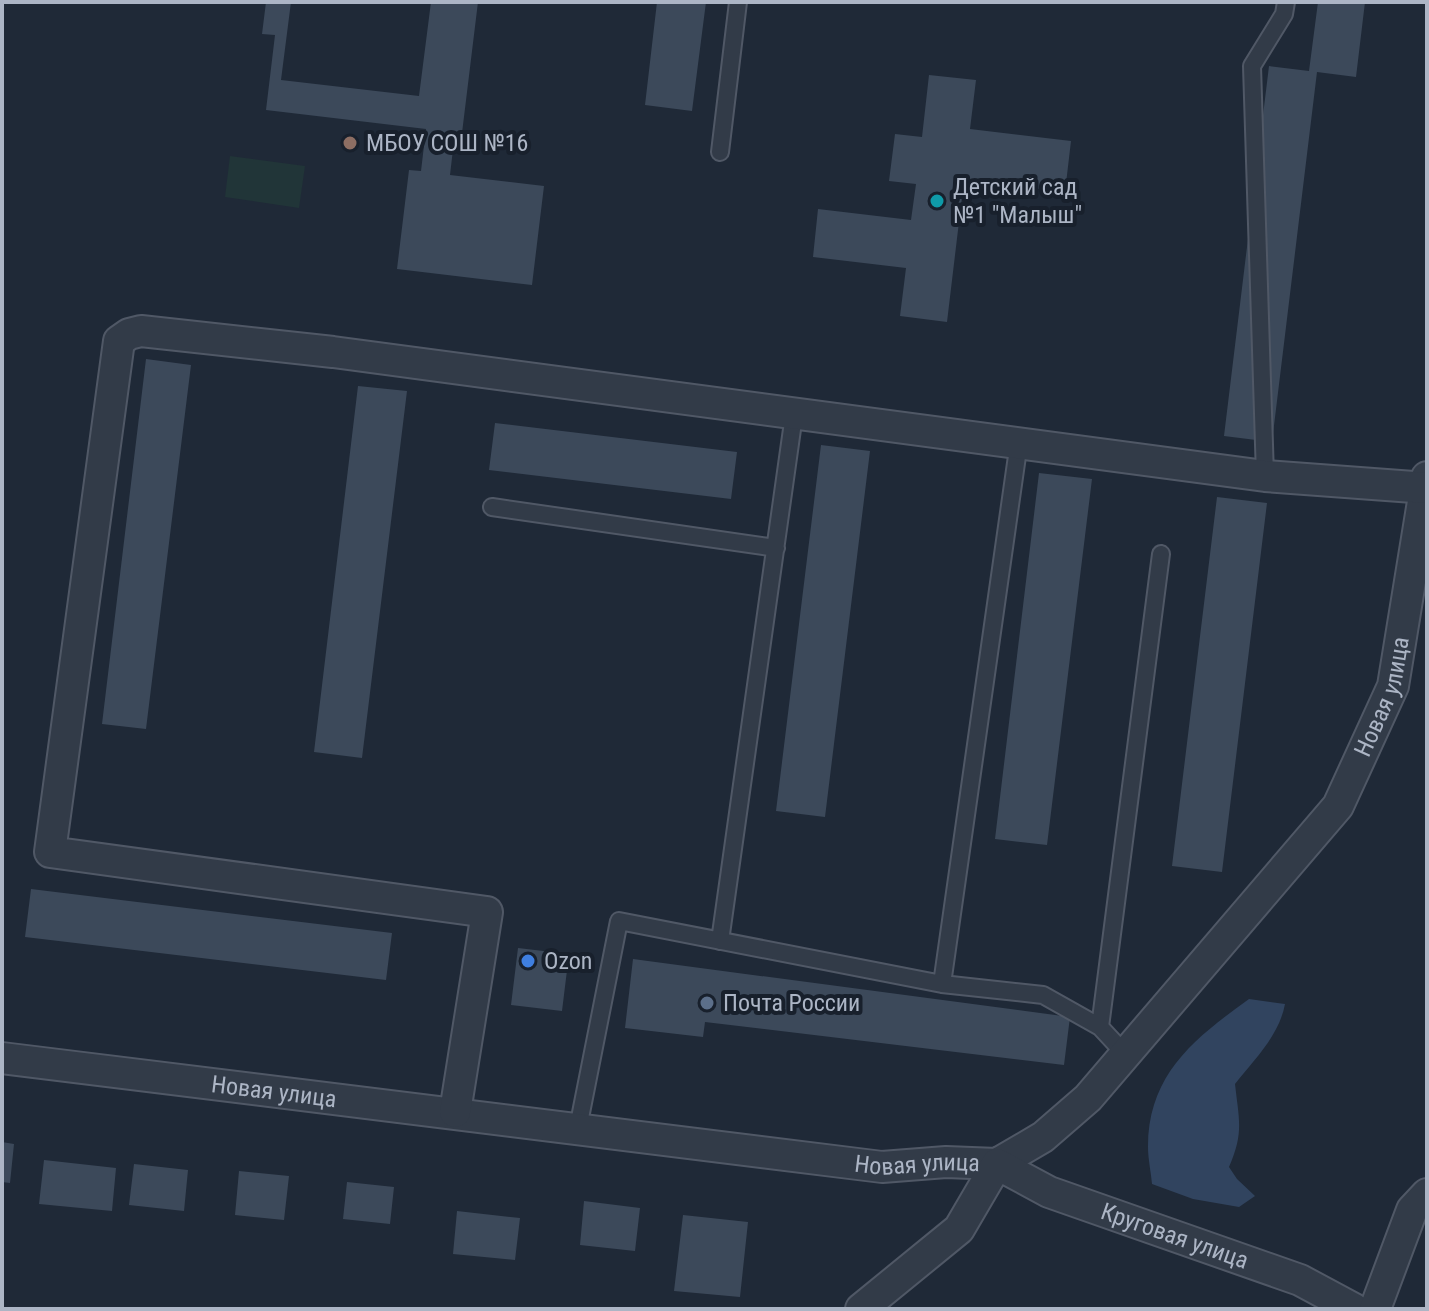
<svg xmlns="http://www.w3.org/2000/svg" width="1429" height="1311" viewBox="0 0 1429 1311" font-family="'Roboto Condensed',sans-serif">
  <rect width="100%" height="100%" fill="#1f2937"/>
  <path fill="#213538" d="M 230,156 L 305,166 L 299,208 L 225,197 Z"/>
  <path fill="#31445f" d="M 1249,999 L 1285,1004 C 1279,1036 1254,1060 1235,1084 C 1239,1120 1244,1133 1229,1167 L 1237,1179 L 1255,1196 L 1239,1207 L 1193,1199 L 1152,1184 C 1151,1172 1148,1159 1148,1147 C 1148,1074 1195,1038 1249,999 Z"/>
  <path fill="#3c495a" d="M 266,2 L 291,2 L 281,80 L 419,96 L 431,2 L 478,2 L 462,133 L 455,132 L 450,175 L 544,186 L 532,285 L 397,269 L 409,170 L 421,171 L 426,129 L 266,110 L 275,35 L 262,34 Z
    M 657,2 L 706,2 L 692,111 L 645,105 Z
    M 1318,2 L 1365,2 L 1356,77 L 1317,72 L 1272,442 L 1224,436 L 1269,66 L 1309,71 Z
    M 929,75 L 976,80 L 970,129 L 1071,141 L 1065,192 L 964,180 L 947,322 L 900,316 L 906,268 L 813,257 L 818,209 L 911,220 L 916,184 L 889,181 L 895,134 L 922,137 Z
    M 146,359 L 191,365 L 146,729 L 102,724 Z
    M 358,386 L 407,391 L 362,758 L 314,752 Z
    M 495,423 L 737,452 L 731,499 L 489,470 Z
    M 821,445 L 870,451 L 825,817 L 776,811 Z
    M 1039,473 L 1092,479 L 1047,845 L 995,839 Z
    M 1217,497 L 1267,503 L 1222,872 L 1172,866 Z
    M 31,889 L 392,933 L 386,980 L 25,937 Z
    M 518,948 L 569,954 L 562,1011 L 511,1005 Z
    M 633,959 L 1070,1017 L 1064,1065 L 705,1022 L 703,1037 L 625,1028 Z
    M 2,1142 L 14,1144 L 10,1183 L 2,1182 Z
    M 44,1160 L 116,1168 L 112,1211 L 39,1204 Z
    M 134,1164 L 188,1170 L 184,1211 L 129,1205 Z
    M 239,1171 L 289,1176 L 284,1220 L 235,1215 Z
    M 347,1182 L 394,1187 L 390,1224 L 343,1219 Z
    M 584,1201 L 640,1208 L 635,1251 L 580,1245 Z
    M 457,1211 L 520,1218 L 515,1260 L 453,1254 Z
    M 683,1215 L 748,1222 L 740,1297 L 674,1291 Z"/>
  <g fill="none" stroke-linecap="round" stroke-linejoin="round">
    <defs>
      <path id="service" d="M 720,152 L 738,2
        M 1019,442 L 942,984 L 1043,995 L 1100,1027
        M 1265,476 L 1252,66 L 1284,14 L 1286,2
        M 492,507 L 776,548
        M 720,941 L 794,415
        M 1126,1055 L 1100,1027 L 1161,554
        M 578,1128 L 619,921 L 942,984"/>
      <g id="minor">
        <path id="s1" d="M 2,1058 L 882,1167 L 946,1162 L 997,1164 L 1043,1137 L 1088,1098 L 1338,806 L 1393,686 L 1427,477"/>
        <path d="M 455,1112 L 487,912 L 50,852 L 119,341 L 129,334 L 141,331 L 333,352 L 1265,476 L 1427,488"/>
        <path id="s2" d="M 861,1309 L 959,1229 L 997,1164 L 1049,1192 L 1300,1280 L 1354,1309"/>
        <path d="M 1375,1309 L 1412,1210 L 1427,1194"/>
      </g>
    </defs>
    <use href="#service" stroke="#505866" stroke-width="20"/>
    <use href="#minor" stroke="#505866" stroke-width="34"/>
    <use href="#service" stroke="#323b48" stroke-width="16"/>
    <use href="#minor" stroke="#323b48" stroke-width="30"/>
  </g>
  <circle fill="#8d6e63" stroke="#18202c" stroke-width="3" cx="350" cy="143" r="8"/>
  <circle fill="#0f9aa8" stroke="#18202c" stroke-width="3" cx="937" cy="201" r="8"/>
  <circle fill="#3f7fe0" stroke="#18202c" stroke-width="3" cx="528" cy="961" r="8"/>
  <circle fill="#5c6f8a" stroke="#18202c" stroke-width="3" cx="707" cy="1003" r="8"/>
  <g text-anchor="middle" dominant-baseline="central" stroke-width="8" stroke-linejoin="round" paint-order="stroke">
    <g font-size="24" fill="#acb5c5" stroke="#18202c" text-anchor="start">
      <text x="366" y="143">МБОУ СОШ №16</text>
      <text x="953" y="187">Детский сад<tspan x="953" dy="28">№1 "Малыш"</tspan></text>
      <text x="544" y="961">Ozon</text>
      <text x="723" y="1003">Почта России</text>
    </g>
    <g font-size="24" fill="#acb5c5" stroke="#18202c">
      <text stroke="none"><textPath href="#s1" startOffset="1618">Новая улица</textPath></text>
      <text stroke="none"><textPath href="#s1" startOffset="274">Новая улица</textPath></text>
      <text stroke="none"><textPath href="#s1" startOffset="922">Новая улица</textPath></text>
      <text stroke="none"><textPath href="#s2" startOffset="394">Круговая улица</textPath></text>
    </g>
  </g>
  <rect width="1429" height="1311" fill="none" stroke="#acb5c5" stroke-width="8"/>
</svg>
